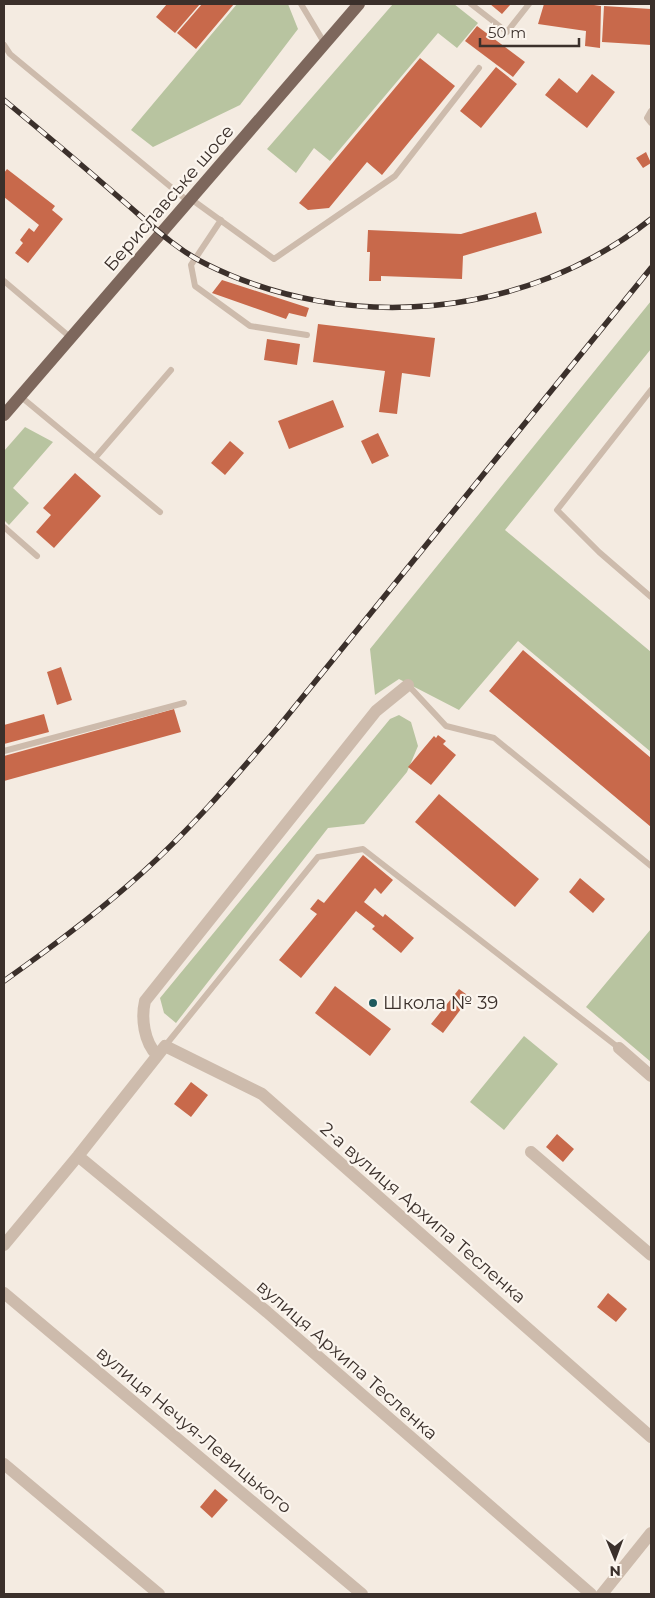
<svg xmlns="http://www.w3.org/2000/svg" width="655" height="1598" viewBox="0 0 655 1598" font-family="Montserrat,sans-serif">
  <rect width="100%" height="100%" fill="#f4ebe1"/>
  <path fill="#b8c4a0" d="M 237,4 L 288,4 L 298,29 L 240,105 L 153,147 L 131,130 Z
    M 393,4 L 454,4 L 478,23 L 457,48 L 438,33 L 330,161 L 314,148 L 296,173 L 267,149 Z
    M 651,301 L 651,349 L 505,530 L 651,652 L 651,752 L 518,641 L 459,710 L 399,679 L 375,695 L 370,649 Z
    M 25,427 L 53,442 L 13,488 L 29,503 L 9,525 L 4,520 L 4,451 Z
    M 399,715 L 411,722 L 418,746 L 407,772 L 364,824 L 328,828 L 176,1023 L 164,1013 L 160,998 L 390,719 Z
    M 651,929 L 651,1062 L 586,1007 Z
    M 524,1036 L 558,1064 L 504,1130 L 470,1102 Z"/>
  <path fill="#c8694b" d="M 167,4 L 200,4 L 175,33 L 156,17 Z
    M 202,4 L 234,4 L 196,49 L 177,33 Z
    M 490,4 L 511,4 L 502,14 Z
    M 544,4 L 587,4 L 601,6 L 600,48 L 585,46 L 586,31 L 538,24 Z
    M 604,6 L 651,9 L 651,45 L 602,42 Z
    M 477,26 L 525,62 L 513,77 L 465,41 Z
    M 420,58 L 455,86 L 382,175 L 367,162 L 329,208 L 308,210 L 299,203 Z
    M 496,67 L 517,84 L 481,128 L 460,111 Z
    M 592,74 L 615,92 L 587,128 L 545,95 L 559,78 L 577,93 Z
    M 646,152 L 651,163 L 643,168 L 636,158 Z
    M 7,169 L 55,206 L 52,210 L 63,219 L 28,263 L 15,253 L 23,243 L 20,240 L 29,228 L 34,232 L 39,225 L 4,197 L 4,173 Z
    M 536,212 L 542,233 L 463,256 L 462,279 L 381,276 L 381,281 L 369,281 L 370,252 L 367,252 L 368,230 L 461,234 Z
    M 222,280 L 309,308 L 306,317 L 289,313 L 286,319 L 212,293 Z
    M 318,324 L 435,338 L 430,377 L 402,373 L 397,414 L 379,412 L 385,371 L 313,362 Z
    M 267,339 L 300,344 L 297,365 L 264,360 Z
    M 333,400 L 344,427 L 289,449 L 278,421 Z
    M 378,433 L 389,456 L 372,464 L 361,441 Z
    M 230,441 L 244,453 L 225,475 L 211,463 Z
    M 75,473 L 101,496 L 54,548 L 36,532 L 51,515 L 43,508 Z
    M 523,650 L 651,758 L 651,827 L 489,691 Z
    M 61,667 L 72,700 L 57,705 L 47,672 Z
    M 174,709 L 181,732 L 4,781 L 4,756 Z
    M 44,714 L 49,732 L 4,744 L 4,725 Z
    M 438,735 L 446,741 L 443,744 L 456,755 L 431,785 L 408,767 L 434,736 L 436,738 Z
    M 439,794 L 539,879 L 515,907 L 415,822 Z
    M 363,855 L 393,880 L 381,894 L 375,888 L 364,902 L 383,917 L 385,914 L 414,938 L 401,953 L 372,929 L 375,926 L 356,911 L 301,978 L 279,960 L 317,914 L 310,909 L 318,899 L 324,903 Z
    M 580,878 L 605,899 L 593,913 L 569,892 Z
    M 335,986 L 391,1029 L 370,1056 L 315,1013 Z
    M 459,989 L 470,997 L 443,1033 L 431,1024 Z
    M 191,1082 L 208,1095 L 191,1117 L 174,1104 Z
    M 557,1134 L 574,1149 L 563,1162 L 546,1147 Z
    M 608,1293 L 627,1309 L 616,1322 L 597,1307 Z
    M 215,1489 L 228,1500 L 212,1518 L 200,1507 Z"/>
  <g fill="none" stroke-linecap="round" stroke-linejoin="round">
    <path stroke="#cdbbac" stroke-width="6" d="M 301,4 L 325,44
      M 471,4 L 507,32 L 529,4
      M 4,45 L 10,54 L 189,202
      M 651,111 L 647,118 L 651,123
      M 191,199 L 274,259 L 395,176 L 479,68
      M 221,220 L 191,265 L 195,286 L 250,326 L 307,335
      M 4,281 L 70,337
      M 651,390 L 557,510 L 599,552 L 651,597
      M 20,396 L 160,512
      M 95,458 L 171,370
      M 4,527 L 37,556
      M 408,685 L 446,726 L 494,738 L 651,866
      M 4,751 L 184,703
      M 165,1046 L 318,857 L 363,849 L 619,1048"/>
    <path stroke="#cdbbac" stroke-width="12" d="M 619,1048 L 651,1076
      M 157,1055 C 144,1042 141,1018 145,1001 L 376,711 L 408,685
      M 531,1152 L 651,1255
      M 78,1156 L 267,1312 L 591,1594
      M 4,1245 L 78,1156 L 165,1046 L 262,1094 L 651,1437
      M 4,1293 L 362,1594
      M 4,1464 L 159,1594
      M 602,1594 L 651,1533"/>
    <path stroke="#7d675c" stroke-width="12" d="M 4,415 L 359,4"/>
    <defs>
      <path id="rail" d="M 4,100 C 44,133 83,166 122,200 C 148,222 175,249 206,264 C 348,335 527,318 651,219
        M 4,981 C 52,947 99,912 142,873 C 192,828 236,776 280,725 L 651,268"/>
    </defs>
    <use href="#rail" stroke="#3b302b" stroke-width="5.5"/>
    <use href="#rail" stroke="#fbf5ee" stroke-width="4" stroke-dasharray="11" stroke-linecap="butt"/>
  </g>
  <circle fill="#1f5a5e" stroke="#fbf5ee" stroke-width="2" cx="373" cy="1003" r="5"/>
  <g text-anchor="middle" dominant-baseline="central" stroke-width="4.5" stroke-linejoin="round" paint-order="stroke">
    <g font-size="18" fill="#3b302b" stroke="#fbf5ee">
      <text transform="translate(169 198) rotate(-49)">Бериславське шосе</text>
      <text transform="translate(423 1213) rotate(41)">2-а вулиця Архипа Тесленка</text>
      <text transform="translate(347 1360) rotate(41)">вулиця Архипа Тесленка</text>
      <text transform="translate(194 1430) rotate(40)">вулиця Нечуя-Левицького</text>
    </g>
    <g font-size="18" fill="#3b302b" stroke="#fbf5ee" text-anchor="start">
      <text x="383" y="1003">Школа № 39</text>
    </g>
  </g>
  <rect width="655" height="1598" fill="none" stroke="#3b302b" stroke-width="10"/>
  <g transform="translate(615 1558) rotate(179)" stroke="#fbf5ee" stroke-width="4" paint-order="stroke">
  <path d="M0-4L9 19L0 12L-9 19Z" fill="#3b302b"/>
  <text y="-8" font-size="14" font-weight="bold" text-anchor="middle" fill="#3b302b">N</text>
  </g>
  <path d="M480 38v8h99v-8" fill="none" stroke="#3b302b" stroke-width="2.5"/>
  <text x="488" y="38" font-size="15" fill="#3b302b" stroke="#fbf5ee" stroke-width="4" paint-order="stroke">50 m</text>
</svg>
